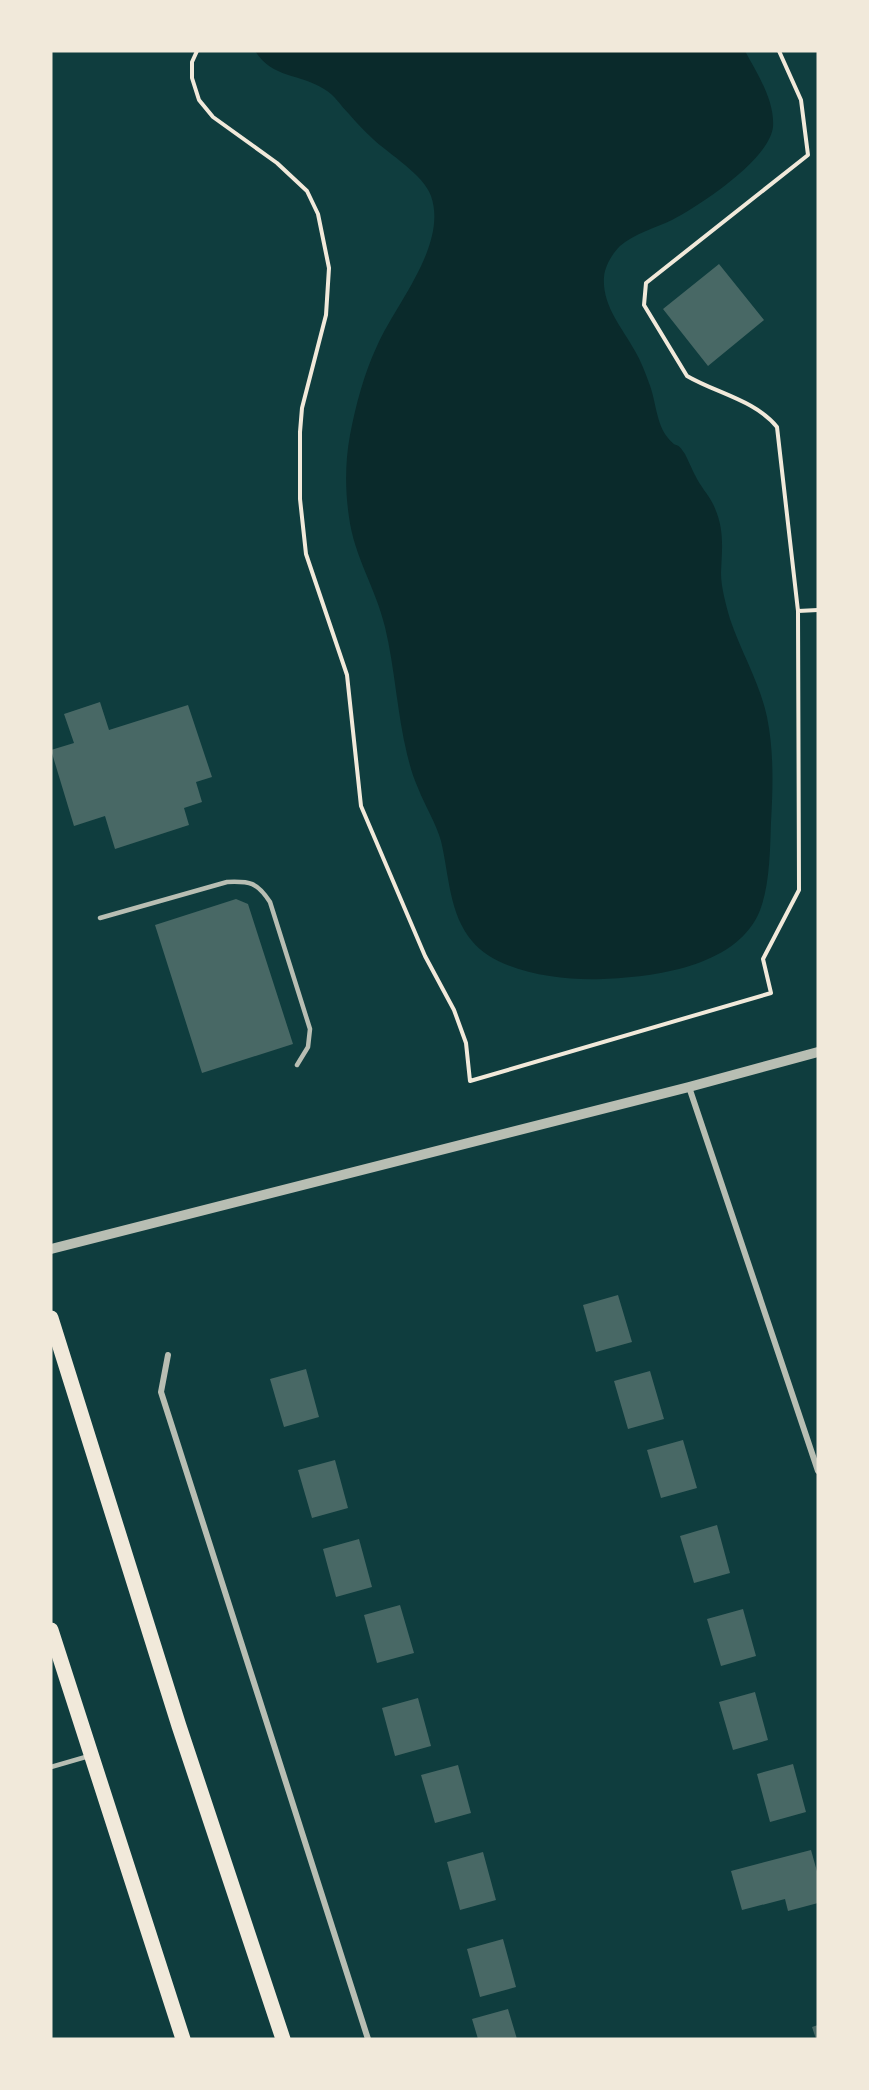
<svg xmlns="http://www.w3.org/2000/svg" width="869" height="2090" viewBox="0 0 869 2090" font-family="Barlow,sans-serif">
  <rect width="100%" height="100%" fill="#0f3d3e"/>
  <path fill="#0a2a2b" d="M 255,51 L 745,51 C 757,73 775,101 773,127 C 769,160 700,205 672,220 C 655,228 634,234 620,246 C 612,254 605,266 604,277 C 602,306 622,327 635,351 C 641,361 645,372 649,383 C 656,400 656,424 668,438 C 679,451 675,439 685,454 C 686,456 694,473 695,475 C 700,486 708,494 713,504 C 725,529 722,547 721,573 C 721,587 726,605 730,619 C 741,652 760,683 767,717 C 774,751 773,788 771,822 C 770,850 770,889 758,915 C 733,967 654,977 603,979 C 563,981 498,973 472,941 C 449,914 449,874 441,841 C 436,823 425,806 418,788 C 413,777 410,766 407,754 C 397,713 395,669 385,627 C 376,589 354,556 349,517 C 345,490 345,462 350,435 C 356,404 364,374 377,346 C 396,303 448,245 431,196 C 424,175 389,154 373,139 C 364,131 356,122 349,114 C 340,105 335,95 324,89 C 299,73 273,79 255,51 Z"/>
  <path fill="#486865" d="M 719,264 L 764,320 L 708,366 L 663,309 Z
    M 100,702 L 109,730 L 188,705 L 212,777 L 196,782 L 202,802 L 184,808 L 189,825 L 115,849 L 105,816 L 74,826 L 51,750 L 74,743 L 64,714 Z
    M 236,899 L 248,904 L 293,1044 L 202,1073 L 155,925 Z
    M 618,1295 L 632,1342 L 596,1352 L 583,1305 Z
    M 306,1369 L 319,1417 L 284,1427 L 270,1379 Z
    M 650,1371 L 664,1419 L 628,1429 L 614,1381 Z
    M 683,1440 L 697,1488 L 661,1498 L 647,1450 Z
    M 335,1460 L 348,1508 L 312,1518 L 298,1470 Z
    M 717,1525 L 730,1573 L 694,1583 L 680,1536 Z
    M 359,1539 L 372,1587 L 336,1597 L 323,1549 Z
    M 400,1605 L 414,1653 L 377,1663 L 364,1615 Z
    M 743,1609 L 756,1656 L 721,1666 L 707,1619 Z
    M 755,1692 L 768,1740 L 733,1750 L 719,1702 Z
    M 418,1698 L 431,1746 L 395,1756 L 382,1708 Z
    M 793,1764 L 806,1812 L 770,1822 L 757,1774 Z
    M 458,1765 L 471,1813 L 435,1823 L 421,1775 Z
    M 811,1850 L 818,1875 L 818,1903 L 788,1911 L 785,1899 L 742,1910 L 731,1871 Z
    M 483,1852 L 496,1900 L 460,1910 L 447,1862 Z
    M 503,1939 L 516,1987 L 480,1997 L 467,1949 Z
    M 508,2009 L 517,2039 L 478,2039 L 472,2019 Z
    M 818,2025 L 818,2039 L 816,2039 L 812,2027 Z"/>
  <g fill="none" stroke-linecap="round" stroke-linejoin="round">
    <path stroke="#f1e9da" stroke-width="4" d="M 197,51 L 192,62 L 192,78 L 199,100 L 213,117 L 277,163 L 307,191 L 318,214 L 329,268 L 326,315 L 302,408 L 300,432 L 300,499 L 306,554 L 347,675 L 361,806 L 425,956 L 454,1010 L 466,1043 L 470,1081 L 771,993 L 763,959 L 799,890 L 798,611 L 777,427 C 755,400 716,393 687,376 L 644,305 L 646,283 L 808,155 L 801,100 L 779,51
      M 798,611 L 818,610"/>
    <path stroke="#b8beb3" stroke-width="4.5" d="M 100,918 L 227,882 C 250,881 257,882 270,902 L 310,1029 L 308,1047 L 297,1065
      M 51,1767 L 89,1756"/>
    <path stroke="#b8beb3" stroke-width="6" d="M 689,1087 L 818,1471
      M 168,1355 L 161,1392 L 368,2039"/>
    <path stroke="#b8beb3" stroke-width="10" d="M 51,1249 L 689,1087 L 818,1052"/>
    <path stroke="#f1e9da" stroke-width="15" d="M 51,1318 L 179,1726 L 283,2039
      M 51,1630 L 183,2039"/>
  </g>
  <rect width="869" height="2090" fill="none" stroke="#f1e9da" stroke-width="105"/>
</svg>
